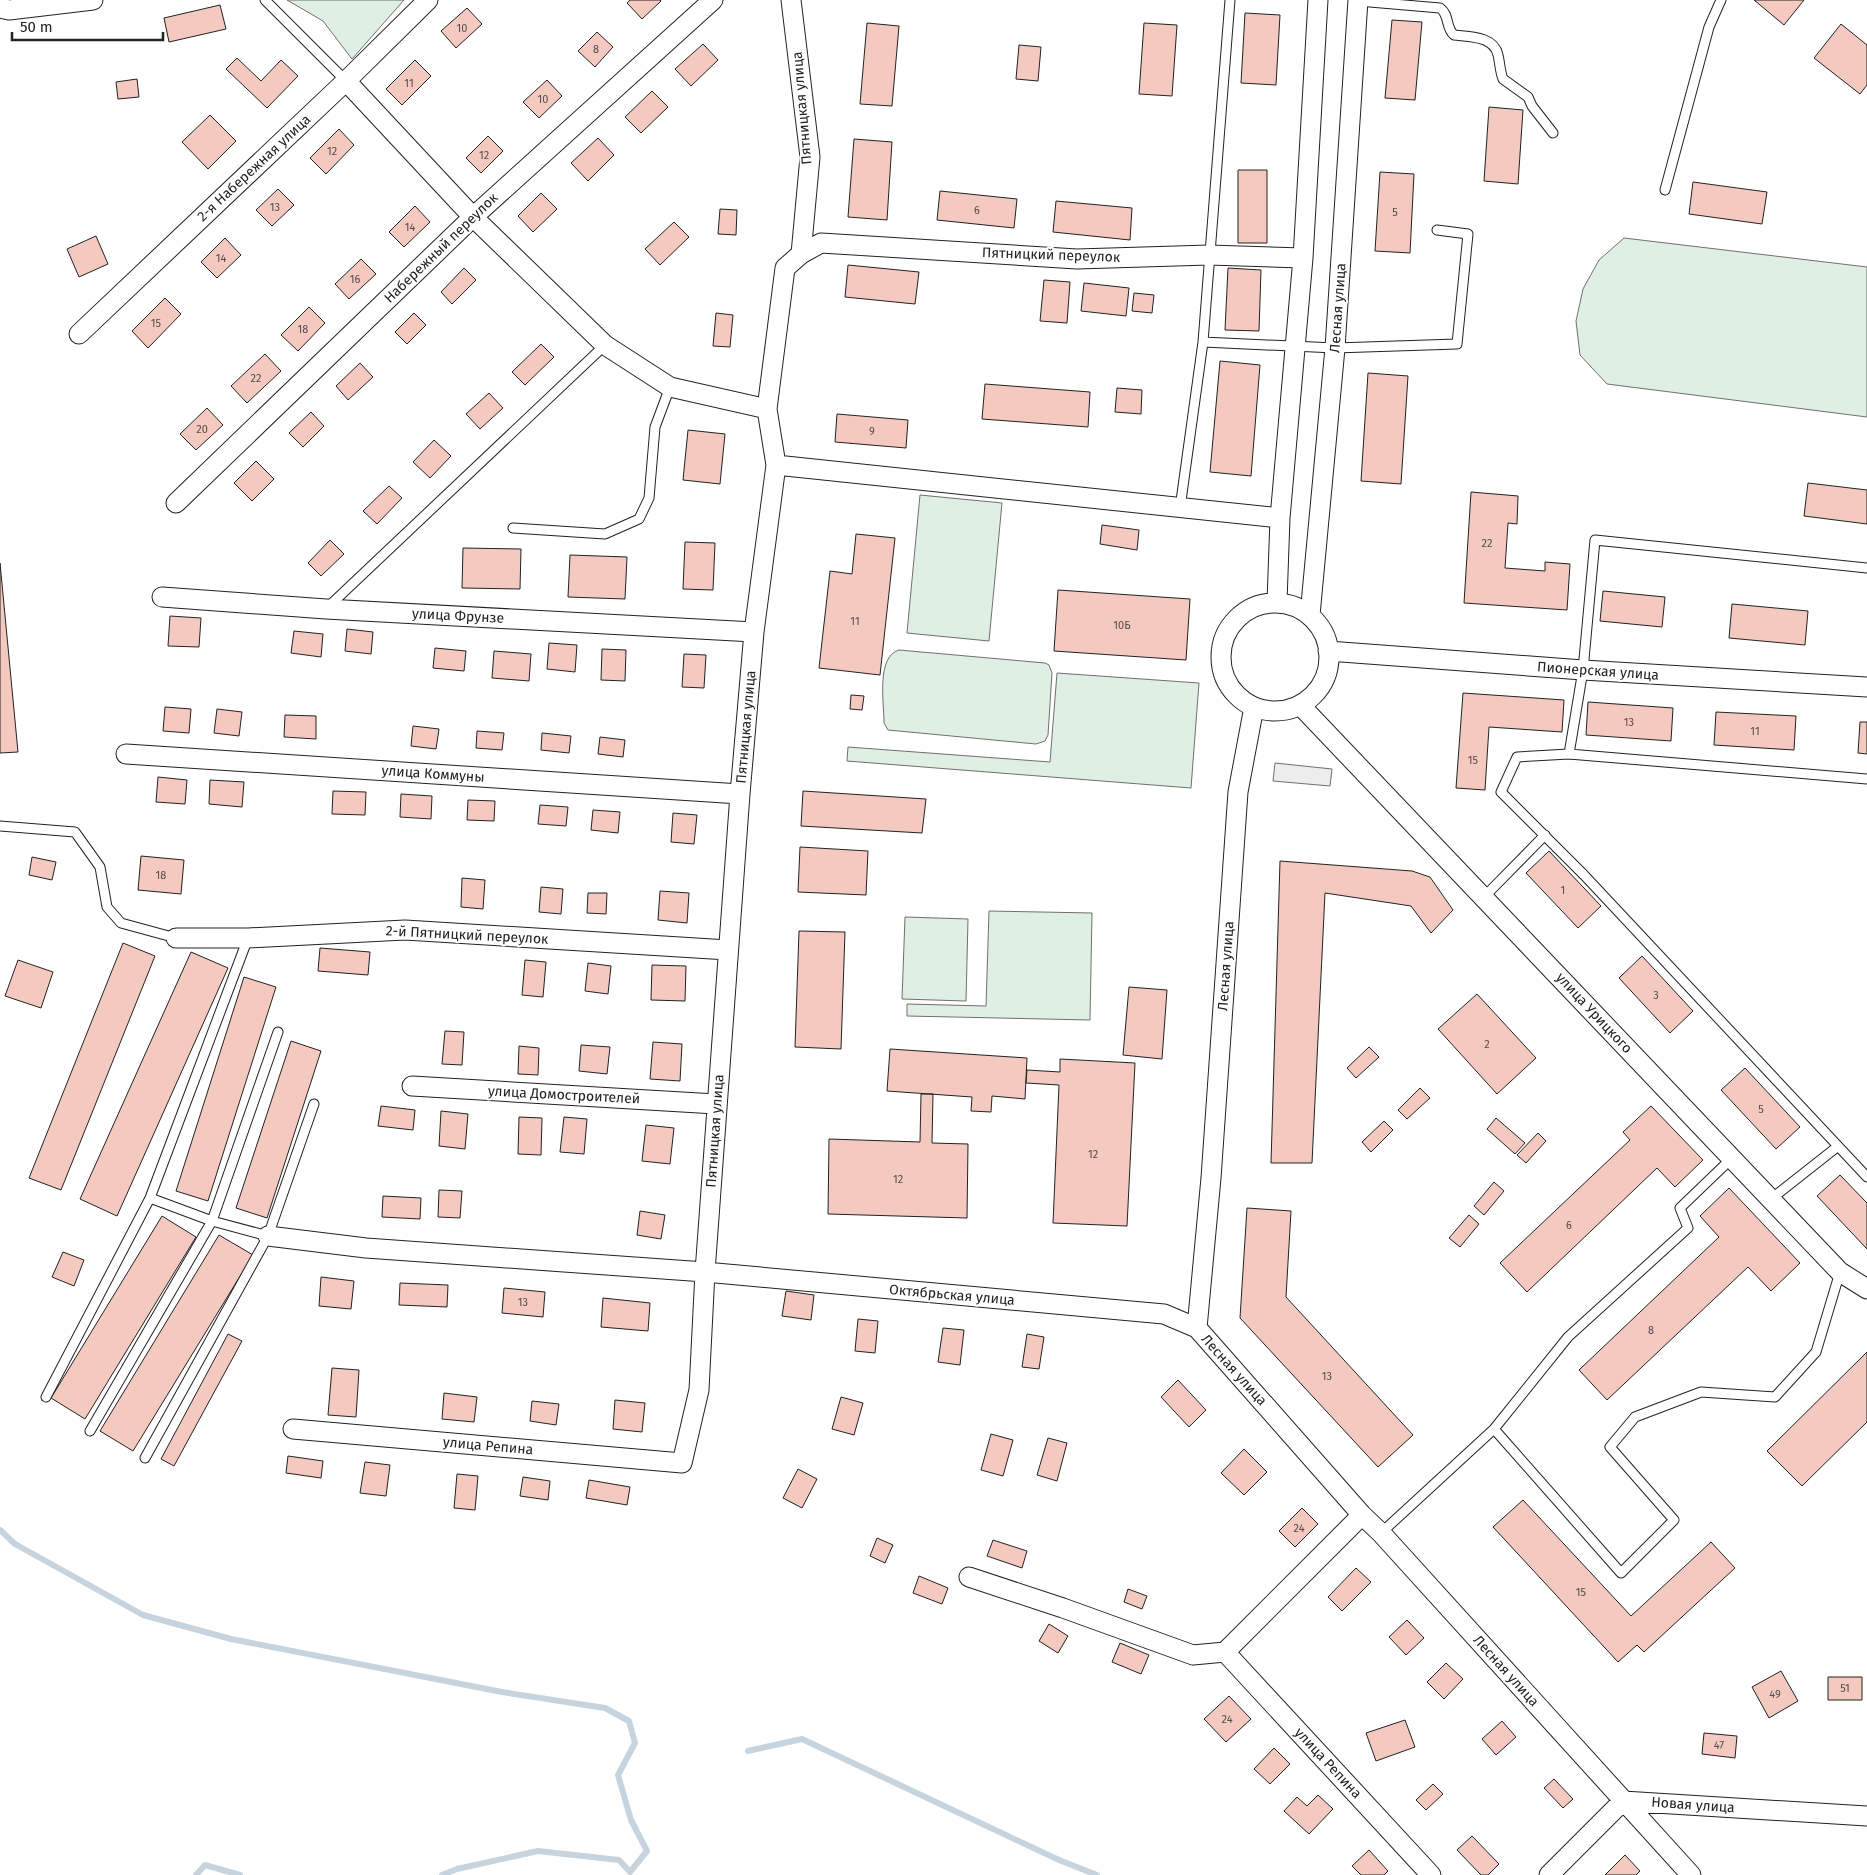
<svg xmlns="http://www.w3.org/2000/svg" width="1867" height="1875" viewBox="0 0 1867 1875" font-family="'Fira Sans',sans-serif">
  <rect width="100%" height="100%" fill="#fff"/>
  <path fill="#e0efe3" stroke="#6f6f6f" d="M 287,0 L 404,0 L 352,59 L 323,21 Z
    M 1624,238 L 1867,267 L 1867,417 L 1607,384 L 1580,355 L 1576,321 L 1583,289 L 1599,260 Z
    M 920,495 L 1002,503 L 989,641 L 907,633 Z
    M 899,650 L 1045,663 L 1049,665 L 1052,673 L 1048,735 L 1045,741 L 1036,744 L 888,730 L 884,723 C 884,702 876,657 899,650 Z
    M 1057,673 L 1199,683 L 1191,788 L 847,761 L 848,747 L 1050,762 Z
    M 989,911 L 1092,913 L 1090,1020 L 907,1016 L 907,1004 L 986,1006 Z
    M 905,917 L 968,919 L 966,1001 L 902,999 Z"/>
  <path fill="#ededed" stroke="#6f6f6f" d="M 1275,763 L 1332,769 L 1330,786 L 1273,781 Z"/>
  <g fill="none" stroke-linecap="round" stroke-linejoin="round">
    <path stroke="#c7d3dd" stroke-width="6" d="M 0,1530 L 15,1544 L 143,1615 L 231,1639 L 502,1692 L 605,1708 L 629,1721 L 635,1743 L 618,1775 L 631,1820 L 647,1851 L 630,1872 L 619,1860 L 538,1851 L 457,1869 L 442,1875
      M 748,1751 L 802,1739 L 1059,1860 L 1097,1875
      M 196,1875 L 205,1865 L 240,1875"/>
  </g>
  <path fill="#f3c9c0" stroke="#222" d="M 630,0 L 660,0 L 661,1 L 642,19 L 627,3 Z
    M 1754,0 L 1804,0 L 1784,25 Z
    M 220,5 L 226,29 L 169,42 L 164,18 Z
    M 467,8 L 482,24 L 456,48 L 441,31 Z
    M 1245,13 L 1280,15 L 1276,85 L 1241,83 Z
    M 1392,20 L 1422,22 L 1415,100 L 1385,98 Z
    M 867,23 L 899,26 L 892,106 L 860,104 Z
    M 1144,23 L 1177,25 L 1172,96 L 1139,94 Z
    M 1841,24 L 1867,45 L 1867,85 L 1860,94 L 1814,58 Z
    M 597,32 L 613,47 L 595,67 L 578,51 Z
    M 703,44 L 718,60 L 691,86 L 675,69 Z
    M 1019,45 L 1041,47 L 1038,81 L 1016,79 Z
    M 237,58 L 261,81 L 281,60 L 298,76 L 267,108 L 226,69 Z
    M 415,60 L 431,76 L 402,105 L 386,89 Z
    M 137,79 L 139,97 L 118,99 L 116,82 Z
    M 547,80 L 562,96 L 539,118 L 523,102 Z
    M 652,91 L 668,107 L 641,133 L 625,117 Z
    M 1489,107 L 1523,110 L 1518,184 L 1484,181 Z
    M 210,115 L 236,141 L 208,169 L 182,142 Z
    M 339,129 L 354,145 L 326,174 L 310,158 Z
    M 488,136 L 503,151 L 481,173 L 466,158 Z
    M 598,138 L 614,155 L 588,181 L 571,163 Z
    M 854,139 L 892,142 L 887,220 L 848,217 Z
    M 1238,170 L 1267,170 L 1267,243 L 1238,243 Z
    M 1380,172 L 1414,174 L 1410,253 L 1375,251 Z
    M 1693,182 L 1767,192 L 1762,224 L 1689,214 Z
    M 278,189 L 294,205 L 272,226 L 256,210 Z
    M 940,191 L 1017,199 L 1014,228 L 937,220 Z
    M 541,193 L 557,209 L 533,232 L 518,216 Z
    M 1056,201 L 1132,208 L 1130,240 L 1053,232 Z
    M 415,206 L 430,222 L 404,247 L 389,232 Z
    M 720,209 L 737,210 L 736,235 L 718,234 Z
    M 674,222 L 689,237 L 660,265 L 645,249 Z
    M 96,236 L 108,264 L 79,277 L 67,249 Z
    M 225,238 L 241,255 L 217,278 L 201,262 Z
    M 361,259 L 376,274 L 349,299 L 335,284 Z
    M 848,265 L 919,272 L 915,304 L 845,297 Z
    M 464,268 L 476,280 L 452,304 L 441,292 Z
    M 1228,268 L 1261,270 L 1259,331 L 1225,330 Z
    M 1044,280 L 1070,282 L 1067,323 L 1040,321 Z
    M 1084,283 L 1129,288 L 1126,316 L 1081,311 Z
    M 1134,293 L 1154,295 L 1152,313 L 1132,311 Z
    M 165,298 L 181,314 L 148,348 L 132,331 Z
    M 309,307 L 325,323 L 298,351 L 281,335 Z
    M 414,313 L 426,325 L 407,344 L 395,332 Z
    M 716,313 L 733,315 L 730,347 L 713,346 Z
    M 541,344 L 554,357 L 525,385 L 512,372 Z
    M 265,354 L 281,371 L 247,403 L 231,386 Z
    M 1220,361 L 1260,365 L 1251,476 L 1210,472 Z
    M 360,363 L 373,377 L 348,400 L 336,386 Z
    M 1368,373 L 1408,376 L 1401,484 L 1361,481 Z
    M 985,384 L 1090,392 L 1088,427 L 982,419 Z
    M 1117,388 L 1142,390 L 1141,414 L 1115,412 Z
    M 489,393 L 503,408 L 480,429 L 466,414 Z
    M 207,408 L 223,425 L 196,450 L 180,434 Z
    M 311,412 L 324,426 L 303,447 L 289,433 Z
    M 837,414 L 908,420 L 906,448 L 835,442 Z
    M 688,430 L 725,434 L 720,484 L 683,480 Z
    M 434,440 L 451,456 L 430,478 L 413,462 Z
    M 256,461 L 274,479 L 252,501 L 234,483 Z
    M 1808,483 L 1867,490 L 1867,524 L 1804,516 Z
    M 389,486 L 402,498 L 377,524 L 363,511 Z
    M 1471,492 L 1518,496 L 1517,524 L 1508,523 L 1505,568 L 1545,571 L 1545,562 L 1570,564 L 1567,610 L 1464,603 Z
    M 1102,525 L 1139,530 L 1137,550 L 1100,544 Z
    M 856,534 L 895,538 L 880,675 L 819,668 L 830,571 L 852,574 Z
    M 330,540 L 344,554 L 321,576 L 308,563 Z
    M 685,542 L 715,543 L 713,590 L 683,589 Z
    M 463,548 L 521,549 L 520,589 L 462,588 Z
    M 570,555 L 627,557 L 625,599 L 568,597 Z
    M 0,563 L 18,752 L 0,753 Z
    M 1058,590 L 1190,599 L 1186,660 L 1054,651 Z
    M 1603,591 L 1665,597 L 1662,627 L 1600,621 Z
    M 1732,604 L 1808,611 L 1805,645 L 1729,638 Z
    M 170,616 L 201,618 L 199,647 L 168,646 Z
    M 347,629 L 373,632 L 371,654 L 345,651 Z
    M 294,631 L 323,634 L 321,657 L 291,653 Z
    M 549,643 L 577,645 L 575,672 L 547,669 Z
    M 435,648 L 466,651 L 464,671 L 433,668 Z
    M 602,649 L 626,650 L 625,681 L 601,680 Z
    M 494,651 L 531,654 L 529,681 L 492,678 Z
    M 684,654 L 706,655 L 704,688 L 682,687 Z
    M 1463,693 L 1564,700 L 1562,732 L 1489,727 L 1485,790 L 1456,788 Z
    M 851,695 L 864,696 L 862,710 L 850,709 Z
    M 1588,702 L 1673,708 L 1671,741 L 1586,735 Z
    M 165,707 L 191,709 L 189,733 L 163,731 Z
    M 217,709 L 242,712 L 239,736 L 214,733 Z
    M 1716,712 L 1796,716 L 1794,750 L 1714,745 Z
    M 285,715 L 316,716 L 316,739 L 284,737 Z
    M 1860,722 L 1867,722 L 1867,754 L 1858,753 Z
    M 413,726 L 439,729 L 436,749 L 411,746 Z
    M 477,731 L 504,733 L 502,750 L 476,748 Z
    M 542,733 L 571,736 L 569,753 L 541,750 Z
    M 600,737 L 625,740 L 623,757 L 598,754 Z
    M 158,777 L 187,780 L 185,804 L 156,802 Z
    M 210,780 L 244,782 L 242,807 L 209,804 Z
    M 333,791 L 366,792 L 365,815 L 332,814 Z
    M 803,791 L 926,799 L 922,833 L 801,826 Z
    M 401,794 L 432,796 L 431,819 L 400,817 Z
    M 468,800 L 495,801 L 494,821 L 467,820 Z
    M 540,805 L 568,807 L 566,826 L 538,824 Z
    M 593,810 L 620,812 L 618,833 L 591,830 Z
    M 673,813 L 697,815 L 694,844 L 671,842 Z
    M 800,847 L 868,851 L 866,895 L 798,892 Z
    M 1549,851 L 1601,906 L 1578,928 L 1526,873 Z
    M 141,856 L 184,860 L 181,894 L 138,890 Z
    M 32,857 L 56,862 L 52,880 L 29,875 Z
    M 1280,861 L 1412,871 L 1430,877 L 1453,910 L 1431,933 L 1411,906 L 1325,893 L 1312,1163 L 1271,1163 Z
    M 462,878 L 485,880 L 483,909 L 461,907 Z
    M 541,887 L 563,889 L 561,914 L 539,912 Z
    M 660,891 L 689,893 L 687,923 L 658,920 Z
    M 588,893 L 607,893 L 606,914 L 587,913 Z
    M 799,931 L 845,932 L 841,1049 L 795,1047 Z
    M 123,943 L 155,956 L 61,1190 L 29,1178 Z
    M 320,948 L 370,952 L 368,975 L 318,971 Z
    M 191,952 L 228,968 L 117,1216 L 80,1199 Z
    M 1642,956 L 1693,1011 L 1670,1033 L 1619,978 Z
    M 18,960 L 53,972 L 41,1008 L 5,996 Z
    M 525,960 L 546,962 L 543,997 L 522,995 Z
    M 588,963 L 611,966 L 608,994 L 585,991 Z
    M 652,965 L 686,966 L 685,1001 L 651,1000 Z
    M 244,977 L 276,987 L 208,1201 L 176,1191 Z
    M 1129,987 L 1167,990 L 1162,1059 L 1123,1055 Z
    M 1477,994 L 1536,1058 L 1497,1094 L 1438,1029 Z
    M 445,1031 L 464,1032 L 462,1065 L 442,1064 Z
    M 291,1041 L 321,1051 L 267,1218 L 236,1208 Z
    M 653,1042 L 682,1044 L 680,1081 L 650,1079 Z
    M 581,1045 L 610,1047 L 607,1074 L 579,1071 Z
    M 519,1046 L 539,1048 L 538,1075 L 518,1074 Z
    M 1369,1047 L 1379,1057 L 1356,1078 L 1347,1068 Z
    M 890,1049 L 1027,1058 L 1025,1099 L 992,1096 L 991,1112 L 971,1111 L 972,1097 L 887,1091 Z
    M 1060,1059 L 1135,1063 L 1127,1226 L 1053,1223 L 1059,1085 L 1026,1083 L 1027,1070 L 1060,1072 Z
    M 1745,1068 L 1800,1127 L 1776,1149 L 1721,1090 Z
    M 1420,1088 L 1430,1098 L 1407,1119 L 1398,1110 Z
    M 921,1094 L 933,1094 L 932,1143 L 968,1144 L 967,1218 L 828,1214 L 829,1139 L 920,1142 Z
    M 381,1106 L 415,1110 L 413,1130 L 378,1126 Z
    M 1651,1106 L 1703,1160 L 1675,1187 L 1657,1168 L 1527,1292 L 1500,1263 L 1630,1140 L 1623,1132 Z
    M 441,1111 L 468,1114 L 465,1149 L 439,1146 Z
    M 519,1117 L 542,1118 L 541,1155 L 518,1154 Z
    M 564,1117 L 587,1119 L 584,1154 L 560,1152 Z
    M 1496,1118 L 1525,1143 L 1515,1154 L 1487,1129 Z
    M 1384,1121 L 1393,1130 L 1371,1152 L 1362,1142 Z
    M 646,1125 L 674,1128 L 670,1164 L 642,1161 Z
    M 1538,1133 L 1546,1141 L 1526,1163 L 1517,1155 Z
    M 1840,1175 L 1867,1203 L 1867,1249 L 1817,1196 Z
    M 1494,1182 L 1504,1191 L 1484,1215 L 1474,1206 Z
    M 1729,1188 L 1800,1263 L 1771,1291 L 1748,1267 L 1607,1400 L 1579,1370 L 1719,1237 L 1700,1216 Z
    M 439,1190 L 462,1191 L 460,1218 L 438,1217 Z
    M 383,1196 L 421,1198 L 420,1219 L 382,1217 Z
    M 1247,1208 L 1291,1211 L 1286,1297 L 1413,1435 L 1378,1467 L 1240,1318 Z
    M 640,1211 L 665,1215 L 661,1239 L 637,1235 Z
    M 1469,1215 L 1479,1224 L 1460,1247 L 1449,1238 Z
    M 162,1216 L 196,1237 L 85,1419 L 51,1398 Z
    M 219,1235 L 253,1255 L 133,1451 L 100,1431 Z
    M 63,1252 L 84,1260 L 74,1286 L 52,1277 Z
    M 321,1277 L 354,1281 L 351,1309 L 319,1306 Z
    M 400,1283 L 448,1285 L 447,1307 L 399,1305 Z
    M 504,1288 L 545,1292 L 543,1317 L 502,1313 Z
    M 786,1291 L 814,1295 L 811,1320 L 782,1316 Z
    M 603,1298 L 650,1303 L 648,1331 L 601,1327 Z
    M 858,1319 L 878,1321 L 875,1353 L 855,1351 Z
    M 943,1328 L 964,1330 L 960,1365 L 938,1362 Z
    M 228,1334 L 242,1341 L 174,1466 L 161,1459 Z
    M 1027,1334 L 1044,1337 L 1039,1369 L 1022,1367 Z
    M 1867,1352 L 1867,1422 L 1802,1486 L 1767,1451 Z
    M 332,1368 L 359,1370 L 356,1417 L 328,1415 Z
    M 1178,1380 L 1206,1410 L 1189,1427 L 1161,1397 Z
    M 444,1393 L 477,1397 L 474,1422 L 442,1419 Z
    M 841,1397 L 863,1403 L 854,1435 L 832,1429 Z
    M 615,1400 L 645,1403 L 642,1432 L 613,1429 Z
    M 532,1401 L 559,1404 L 556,1425 L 530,1421 Z
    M 991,1434 L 1013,1440 L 1003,1476 L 981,1470 Z
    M 1048,1438 L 1067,1443 L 1057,1481 L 1037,1475 Z
    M 1244,1449 L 1267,1472 L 1244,1495 L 1221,1473 Z
    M 288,1456 L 323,1461 L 321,1478 L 286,1473 Z
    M 365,1462 L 390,1465 L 386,1496 L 360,1493 Z
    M 798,1469 L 817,1479 L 802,1508 L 783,1498 Z
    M 457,1474 L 478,1476 L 475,1510 L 454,1508 Z
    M 523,1477 L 550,1481 L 548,1500 L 520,1496 Z
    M 589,1480 L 630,1487 L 627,1505 L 586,1498 Z
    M 1523,1500 L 1631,1616 L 1711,1542 L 1735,1568 L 1644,1652 L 1637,1645 L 1618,1662 L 1493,1527 Z
    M 1302,1508 L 1318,1524 L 1295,1547 L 1279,1531 Z
    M 877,1538 L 893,1545 L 885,1563 L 870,1556 Z
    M 993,1540 L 1027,1551 L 1022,1568 L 987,1556 Z
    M 1356,1568 L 1371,1582 L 1342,1611 L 1328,1597 Z
    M 919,1576 L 948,1588 L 942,1604 L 913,1593 Z
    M 1128,1589 L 1147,1596 L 1142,1609 L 1124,1602 Z
    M 1407,1620 L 1424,1638 L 1406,1655 L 1389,1637 Z
    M 1049,1624 L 1068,1636 L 1058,1653 L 1039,1641 Z
    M 1120,1643 L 1149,1655 L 1141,1674 L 1112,1662 Z
    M 1446,1663 L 1463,1679 L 1444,1699 L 1427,1682 Z
    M 1781,1671 L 1798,1701 L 1769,1718 L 1752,1687 Z
    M 1828,1677 L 1862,1677 L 1862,1700 L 1828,1700 Z
    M 1229,1696 L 1251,1719 L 1226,1742 L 1204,1719 Z
    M 1405,1720 L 1415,1747 L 1376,1761 L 1366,1733 Z
    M 1502,1721 L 1516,1737 L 1496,1755 L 1482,1739 Z
    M 1704,1733 L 1737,1736 L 1735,1758 L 1702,1754 Z
    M 1274,1748 L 1290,1764 L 1270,1784 L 1254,1769 Z
    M 1554,1779 L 1573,1799 L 1563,1808 L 1544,1788 Z
    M 1433,1784 L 1443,1794 L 1426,1810 L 1416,1800 Z
    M 1318,1795 L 1333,1809 L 1309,1834 L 1284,1811 L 1297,1797 L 1307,1806 Z
    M 1472,1836 L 1499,1864 L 1488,1875 L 1481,1875 L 1457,1850 Z
    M 1369,1850 L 1388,1871 L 1384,1875 L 1361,1875 L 1352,1866 Z
    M 1625,1855 L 1640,1871 L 1636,1875 L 1605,1875 Z"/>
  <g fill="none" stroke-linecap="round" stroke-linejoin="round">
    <defs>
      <path id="service" d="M 265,0 L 346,81
        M 1358,1 L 1440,8 C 1450,15 1445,27 1454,35 C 1470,37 1494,36 1498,55 C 1500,63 1500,72 1503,79 L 1528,97 L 1532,106 L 1553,133
        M 1665,190 L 1709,27 L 1721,0
        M 1203,342 L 1335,348 L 1457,344 L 1468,234 L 1437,230
        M 1180,508 L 1203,342 L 1230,0
        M 513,528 L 605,534 L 639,519 L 649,498 L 655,427 L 670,387
        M 328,607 L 605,345
        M 1569,754 L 1583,670 L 1595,540 L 1867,568
        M 1867,779 L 1569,754 L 1517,757 L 1501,792 L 1584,875 L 1867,1177
        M 0,826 L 75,832 L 100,867 L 107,907 L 121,923 L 176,938
        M 1484,897 L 1545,835
        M 150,1198 L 212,1221 L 268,1236
        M 1771,1199 L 1837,1147
        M 46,1397 L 150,1198 L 248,938
        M 1494,1429 L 1568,1337 L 1688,1228 L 1680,1208 L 1732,1158
        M 90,1431 L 212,1221 L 278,1032
        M 145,1458 L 268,1236 L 314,1104
        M 1381,1533 L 1494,1429 L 1621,1573 L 1674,1520 L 1610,1447 L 1635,1417 L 1701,1392 L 1775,1397 L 1816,1352 L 1840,1272"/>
      <path id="minor" d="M 0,8 L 9,10 L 93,0
        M 346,81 L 473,217 L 605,345 L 670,387 L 767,409
        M 801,254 L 821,243 L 1077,259 L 1209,255 L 1303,258
        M 79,334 L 346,81 L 428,0
        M 776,465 L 1280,518
        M 176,503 L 473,217 L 713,0
        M 162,597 L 326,609 L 754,632
        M 1277,602 L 1280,518 L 1303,258 L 1318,0
        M1221 657a54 54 0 1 1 108 0a54 54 0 1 1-108 0Z
        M 1310,615 L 1335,348 L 1358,0
        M 1328,651 L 1583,670 L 1867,687
        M 1300,705 L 1840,1272 L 1867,1289
        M 126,754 L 740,794
        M 176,938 L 248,938 L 405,930 L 728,950
        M 412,1086 L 716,1104
        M 268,1236 L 366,1248 L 705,1272 L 1164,1314 L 1197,1328 L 1362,1515 L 1381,1533 L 1691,1875
        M 1197,1328 L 1211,1178 L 1238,792 L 1254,707
        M 293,1429 L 682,1463 L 699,1390 L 705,1272 L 740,794 L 754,632 L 776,465 L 767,409 L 785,268 L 801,254 L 810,157 L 791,0
        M 1362,1515 L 1225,1652 L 1431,1875
        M 969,1577 L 1063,1608 L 1193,1655 L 1225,1652
        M 1549,1875 L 1623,1801 L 1867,1816"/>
    </defs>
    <use href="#service" stroke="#222" stroke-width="11"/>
    <use href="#minor" stroke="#222" stroke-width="21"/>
    <use href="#service" stroke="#fff" stroke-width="9"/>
    <use href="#minor" stroke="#fff" stroke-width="19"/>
  </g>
  <g text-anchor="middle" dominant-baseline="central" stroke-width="4" stroke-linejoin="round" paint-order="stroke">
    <g font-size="11" fill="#564c4a">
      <text x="462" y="28">10</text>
      <text x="596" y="49">8</text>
      <text x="409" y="83">11</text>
      <text x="543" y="99">10</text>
      <text x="332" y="151">12</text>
      <text x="484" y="155">12</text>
      <text x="275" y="207">13</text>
      <text x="977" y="210">6</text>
      <text x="1395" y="212">5</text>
      <text x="410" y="227">14</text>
      <text x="221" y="258">14</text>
      <text x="355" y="279">16</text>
      <text x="156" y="323">15</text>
      <text x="303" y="329">18</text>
      <text x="256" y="378">22</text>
      <text x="202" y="429">20</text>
      <text x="872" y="431">9</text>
      <text x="1487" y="543">22</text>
      <text x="855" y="621">11</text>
      <text x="1122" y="625">10Б</text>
      <text x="1629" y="722">13</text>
      <text x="1755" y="731">11</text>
      <text x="1473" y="760">15</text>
      <text x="161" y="875">18</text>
      <text x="1563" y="890">1</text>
      <text x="1656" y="995">3</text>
      <text x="1487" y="1044">2</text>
      <text x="1761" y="1109">5</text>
      <text x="1093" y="1154">12</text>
      <text x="898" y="1179">12</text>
      <text x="1569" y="1225">6</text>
      <text x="523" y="1302">13</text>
      <text x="1651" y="1330">8</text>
      <text x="1327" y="1376">13</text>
      <text x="1299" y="1528">24</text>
      <text x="1581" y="1592">15</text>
      <text x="1845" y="1688">51</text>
      <text x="1775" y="1694">49</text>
      <text x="1227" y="1719">24</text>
      <text x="1719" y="1745">47</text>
    </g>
    <g font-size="14" fill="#222" stroke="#fff">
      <text transform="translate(802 108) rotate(-95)">Пятницкая улица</text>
      <text transform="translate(254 168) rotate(-43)">2-я Набережная улица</text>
      <text transform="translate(441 248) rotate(-44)">Набережный переулок</text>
      <text transform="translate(1051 255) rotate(2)">Пятницкий переулок</text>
      <text transform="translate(1338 308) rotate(-86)">Лесная улица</text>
      <text transform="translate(458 616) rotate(3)">улица Фрунзе</text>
      <text transform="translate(1598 671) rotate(4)">Пионерская улица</text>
      <text transform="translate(746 727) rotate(-85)">Пятницкая улица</text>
      <text transform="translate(433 774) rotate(4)">улица Коммуны</text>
      <text transform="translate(467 935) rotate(3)">2-й Пятницкий переулок</text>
      <text transform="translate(1226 966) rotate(-86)">Лесная улица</text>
      <text transform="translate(1594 1013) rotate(47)">улица Урицкого</text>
      <text transform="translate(564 1095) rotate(3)">улица Домостроителей</text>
      <text transform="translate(715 1131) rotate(-86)">Пятницкая улица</text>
      <text transform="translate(952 1295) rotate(5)">Октябрьская улица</text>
      <text transform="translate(1234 1370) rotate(48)">Лесная улица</text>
      <text transform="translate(488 1446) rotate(5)">улица Репина</text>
      <text transform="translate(1506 1671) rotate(48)">Лесная улица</text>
      <text transform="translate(1328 1763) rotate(47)">улица Репина</text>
      <text transform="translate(1693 1805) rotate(4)">Новая улица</text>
    </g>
  </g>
  <path d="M12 32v8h151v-8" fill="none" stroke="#222222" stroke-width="2.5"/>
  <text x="20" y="32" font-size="15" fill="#222222" stroke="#ffffff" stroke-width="4" paint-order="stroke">50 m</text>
</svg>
